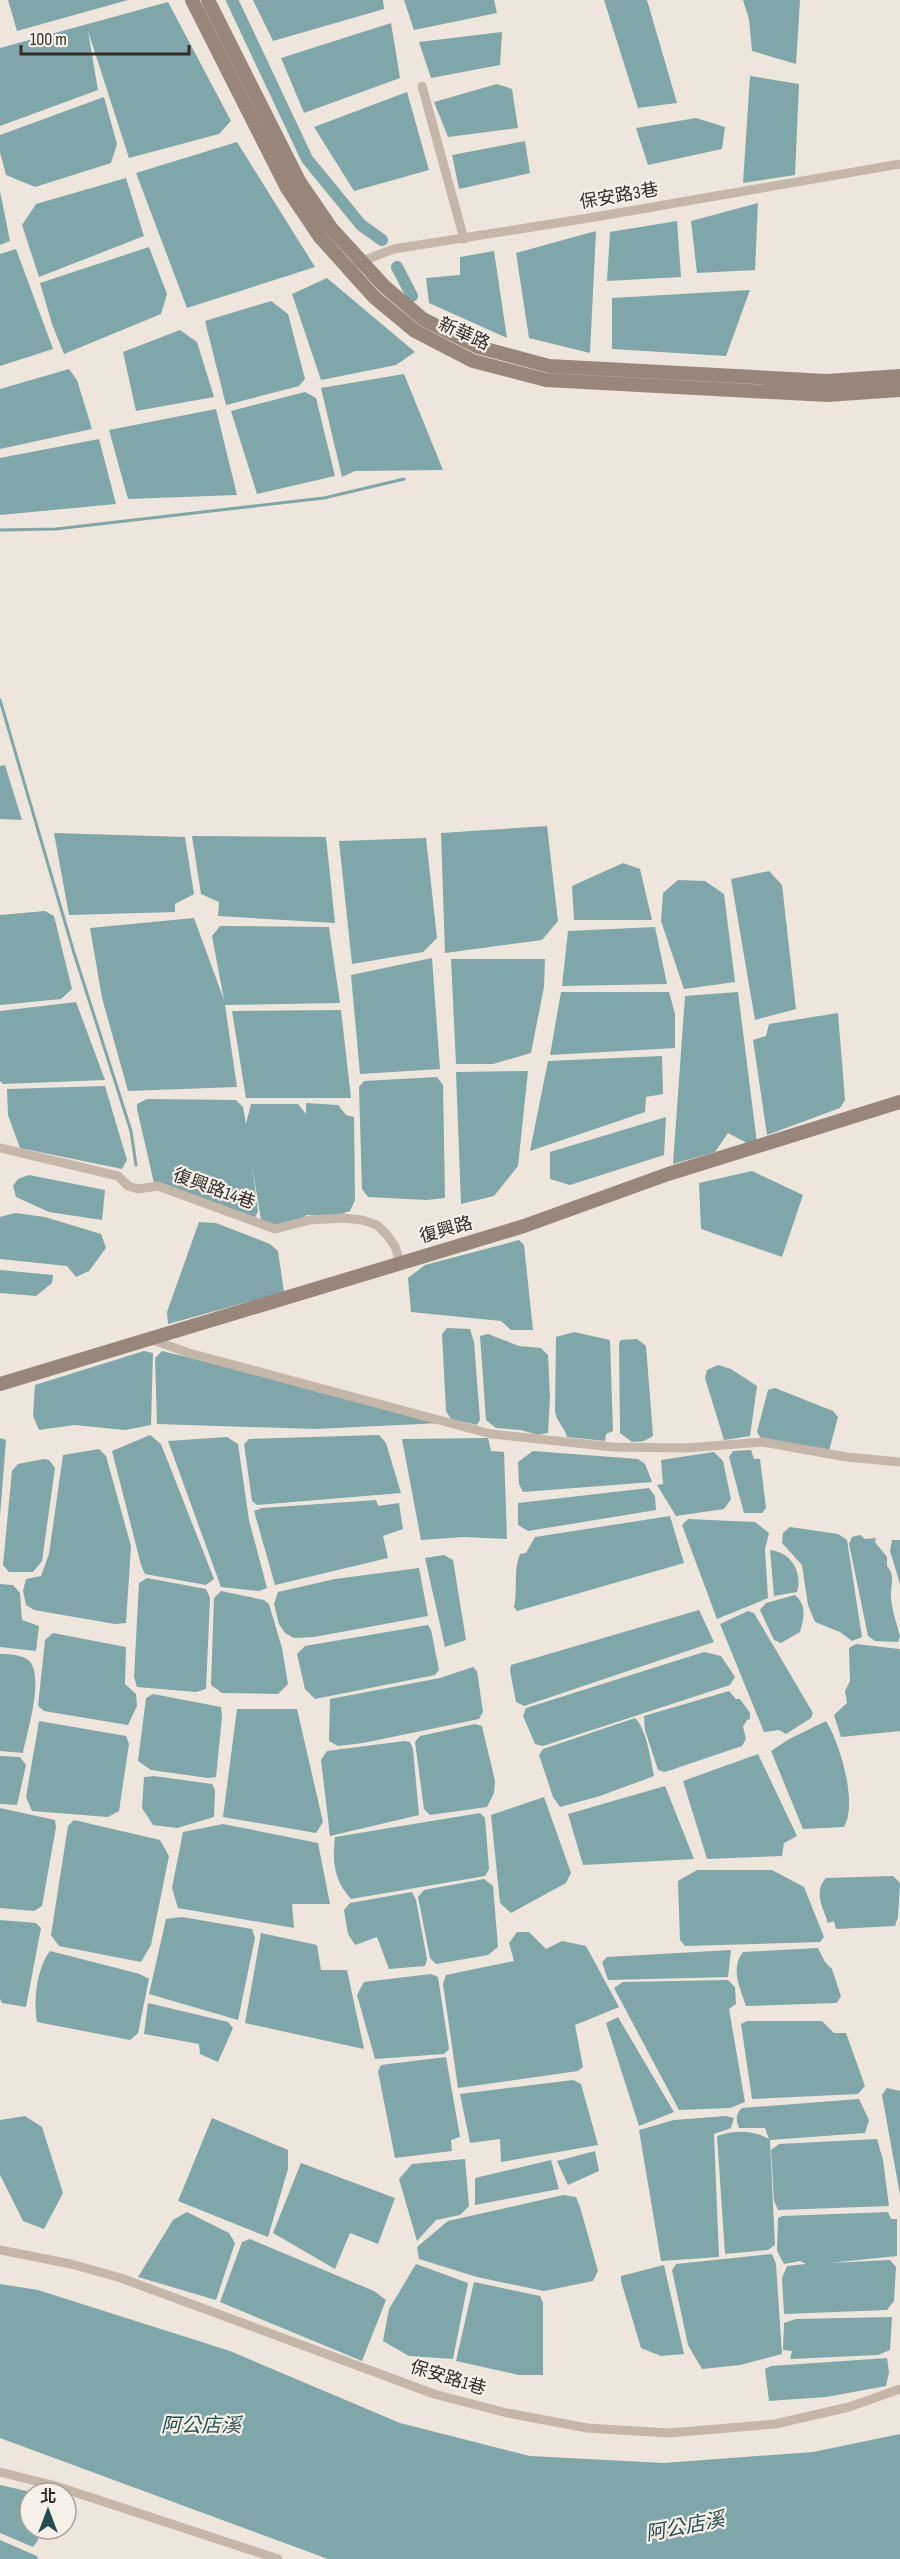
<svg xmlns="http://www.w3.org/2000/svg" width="900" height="2559" viewBox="0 0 900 2559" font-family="'Sofia Sans Condensed','Noto Sans TC',sans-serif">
  <rect width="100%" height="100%" fill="#eee6dc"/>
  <path fill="#7fa6a8" d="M 8,0 L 128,0 L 17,31 Z
    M 253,0 L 383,0 L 384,9 L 273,41 Z
    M 404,0 L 494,0 L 497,13 L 414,30 Z
    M 604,0 L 647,0 L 677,103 L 638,108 Z
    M 743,0 L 800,0 L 796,64 L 752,51 L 749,19 Z
    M 168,2 L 231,121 L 219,134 L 129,158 L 88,31 L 98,90 L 0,126 L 0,48 Z
    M 391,23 L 400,78 L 304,113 L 281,58 Z
    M 502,32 L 500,65 L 431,78 L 419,42 Z
    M 750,76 L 799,84 L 795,175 L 743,183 Z
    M 497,84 L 512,89 L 518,128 L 448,137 L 434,102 Z
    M 407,92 L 429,170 L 354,191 L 314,127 Z
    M 104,97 L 117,144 L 111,163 L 35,187 L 6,175 L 0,152 L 0,135 Z
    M 696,118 L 725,127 L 722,149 L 648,165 L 636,128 Z
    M 525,141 L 530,173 L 459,189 L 452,155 Z
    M 237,142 L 315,267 L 187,308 L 136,173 Z
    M 126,178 L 144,236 L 39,277 L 22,225 L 36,204 Z
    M 0,191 L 10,241 L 0,245 Z
    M 758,203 L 755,270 L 697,273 L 691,221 Z
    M 677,221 L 681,277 L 607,281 L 610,232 Z
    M 596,231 L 590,353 L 529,338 L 516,253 Z
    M 149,247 L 167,294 L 161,314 L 64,354 L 52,324 L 40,283 Z
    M 16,249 L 53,349 L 0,366 L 0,254 Z
    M 494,251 L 507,338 L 429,303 L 426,278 L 460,275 L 460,257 Z
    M 327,278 L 415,352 L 396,365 L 321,380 L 292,294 Z
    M 750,290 L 726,356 L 612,349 L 612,298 Z
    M 271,301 L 288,314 L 305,379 L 299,386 L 226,405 L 205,321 Z
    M 180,330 L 197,342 L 214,397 L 136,411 L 123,352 Z
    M 69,369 L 77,380 L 92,429 L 0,449 L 0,389 Z
    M 404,374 L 443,470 L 355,471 L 342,477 L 321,388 Z
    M 305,392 L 316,398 L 335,476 L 257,494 L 231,411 Z
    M 216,409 L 237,495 L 128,499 L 109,430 Z
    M 99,439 L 116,504 L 0,515 L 0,458 Z
    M 5,765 L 22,820 L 0,819 L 0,766 Z
    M 547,826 L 558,921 L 542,940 L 445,953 L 441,833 Z
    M 54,833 L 185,837 L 194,894 L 175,904 L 175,912 L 69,915 Z
    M 192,836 L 326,837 L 335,923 L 218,916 L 219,902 L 201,894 Z
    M 426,838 L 437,938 L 423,952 L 352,964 L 339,841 Z
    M 623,863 L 640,869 L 652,920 L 574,920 L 572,886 Z
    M 769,871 L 782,885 L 796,1009 L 755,1020 L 731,879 Z
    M 678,880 L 705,881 L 724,894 L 735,982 L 684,989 L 661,921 L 663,893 Z
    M 45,911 L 54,916 L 72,989 L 61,999 L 0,1005 L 0,915 Z
    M 194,918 L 224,1000 L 212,936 L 220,926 L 329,927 L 340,1003 L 225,1005 L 237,1087 L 128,1091 L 102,998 L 90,928 Z
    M 655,927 L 667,984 L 562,986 L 568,931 Z
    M 432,958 L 440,1069 L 360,1074 L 351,975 Z
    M 451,959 L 545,959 L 544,987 L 531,1053 L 493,1064 L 456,1064 Z
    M 561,992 L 669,992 L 675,1014 L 675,1048 L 550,1055 Z
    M 738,992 L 757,1143 L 747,1143 L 728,1133 L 715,1152 L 673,1164 L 685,996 Z
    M 76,1002 L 105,1080 L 3,1084 L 0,1081 L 0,1011 Z
    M 341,1010 L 351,1098 L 246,1098 L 232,1011 Z
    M 838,1013 L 845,1100 L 840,1108 L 767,1135 L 753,1040 L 766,1036 L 769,1024 Z
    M 662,1056 L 663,1094 L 646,1097 L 645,1112 L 530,1151 L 548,1061 Z
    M 528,1071 L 518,1166 L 494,1196 L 461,1204 L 456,1072 Z
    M 437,1077 L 443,1085 L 445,1198 L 426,1200 L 368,1197 L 362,1189 L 359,1087 L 364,1081 Z
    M 105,1086 L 127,1160 L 122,1169 L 20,1148 L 8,1115 L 7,1089 Z
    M 147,1099 L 236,1100 L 243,1107 L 246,1124 L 251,1104 L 298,1104 L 306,1114 L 306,1103 L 338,1105 L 346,1115 L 354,1117 L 355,1200 L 350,1211 L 338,1215 L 306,1215 L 305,1217 L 276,1225 L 261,1220 L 252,1165 L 258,1211 L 255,1218 L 154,1183 L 137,1109 L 137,1104 Z
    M 666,1117 L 664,1155 L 570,1185 L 550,1179 L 550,1152 Z
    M 752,1171 L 803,1195 L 782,1257 L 701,1229 L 699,1183 Z
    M 29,1175 L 105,1190 L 102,1220 L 49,1212 L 16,1197 L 13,1186 L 18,1179 Z
    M 15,1213 L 45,1217 L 101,1234 L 106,1248 L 89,1271 L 76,1277 L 67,1266 L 0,1259 L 0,1217 Z
    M 199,1222 L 216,1223 L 270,1244 L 278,1251 L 284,1292 L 168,1324 L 167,1312 Z
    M 519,1240 L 524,1245 L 533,1330 L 511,1330 L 501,1321 L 411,1312 L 408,1278 L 425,1265 Z
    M 0,1270 L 53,1275 L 52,1283 L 36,1296 L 0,1293 Z
    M 447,1328 L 470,1329 L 474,1342 L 480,1420 L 477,1425 L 451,1419 L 446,1411 L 442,1334 Z
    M 574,1332 L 610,1340 L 613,1431 L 606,1434 L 605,1441 L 567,1437 C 564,1426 558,1424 555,1412 L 556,1337 Z
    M 488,1334 L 519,1346 L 541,1348 L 548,1355 L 550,1397 L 548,1433 L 538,1435 L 521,1430 L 496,1428 L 486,1420 L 480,1336 Z
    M 637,1339 L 646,1346 L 653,1436 L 644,1441 L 632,1442 L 620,1433 L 619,1343 L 621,1340 Z
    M 144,1351 L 153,1353 L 151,1425 L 125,1430 L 74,1425 L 39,1430 L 33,1416 L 35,1385 Z
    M 162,1351 L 311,1387 L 319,1393 L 326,1388 L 441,1423 L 315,1429 L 157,1424 L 155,1358 Z
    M 718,1365 L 731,1369 L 757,1386 L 750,1436 L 724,1440 L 705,1378 L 707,1370 Z
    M 775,1388 L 833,1411 L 838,1417 L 829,1451 L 762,1440 L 757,1432 L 768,1390 Z
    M 150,1435 L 161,1444 L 214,1579 L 206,1585 L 145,1574 L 141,1565 L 112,1451 Z
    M 379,1435 L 386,1443 L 401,1493 L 257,1505 L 252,1501 L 244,1444 L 249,1439 Z
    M 227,1437 L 238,1444 L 249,1520 L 267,1588 L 259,1591 L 221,1587 L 168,1441 Z
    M 0,1438 L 6,1440 L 0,1516 Z
    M 488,1438 L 491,1451 L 504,1452 L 507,1539 L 463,1537 L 421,1540 L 402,1439 Z
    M 99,1449 L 106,1456 L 131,1546 L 126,1623 L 115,1624 L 34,1610 L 26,1605 L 23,1591 L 26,1579 L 41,1576 L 49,1554 L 63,1455 Z
    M 751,1450 L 754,1459 L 760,1459 L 766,1508 L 762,1513 L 744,1513 L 729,1457 L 733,1451 Z
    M 533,1451 L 638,1459 L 645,1464 L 652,1482 L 523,1492 L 519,1484 L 518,1462 Z
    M 714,1452 L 723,1461 L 731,1499 L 724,1509 L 676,1516 L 657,1485 L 663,1484 L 661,1460 Z
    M 44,1459 L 49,1460 L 55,1468 L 42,1561 L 33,1572 L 9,1572 L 3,1565 L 12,1471 L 18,1464 Z
    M 649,1488 L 655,1496 L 656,1510 L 528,1531 L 518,1525 L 518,1503 Z
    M 376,1500 L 378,1506 L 399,1503 L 403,1529 L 383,1536 L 388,1558 L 275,1585 L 254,1511 L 262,1508 Z
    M 670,1516 L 684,1563 L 517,1611 L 514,1607 C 518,1590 513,1570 520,1554 L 526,1553 L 535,1537 Z
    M 688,1519 L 755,1522 L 769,1533 L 765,1549 L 768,1598 L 717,1619 L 682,1525 Z
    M 790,1527 L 838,1534 L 847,1540 L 862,1637 L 852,1641 L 840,1632 L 815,1622 L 808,1605 L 802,1565 L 782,1543 L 783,1533 Z
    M 860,1535 L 865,1539 L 876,1538 L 875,1542 L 887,1557 L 887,1566 C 896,1576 890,1587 891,1598 C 892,1611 897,1624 900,1636 L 898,1642 L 875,1641 L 868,1636 L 849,1544 L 852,1537 Z
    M 892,1540 L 900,1540 L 900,1584 L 890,1551 Z
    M 770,1550 C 791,1552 803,1572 797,1592 L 774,1596 Z
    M 444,1555 L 453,1560 L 466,1640 L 445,1647 L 425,1558 Z
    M 419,1568 L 428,1616 L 314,1637 L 294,1638 L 285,1633 L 279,1624 L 274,1604 L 278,1592 L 335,1579 Z
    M 147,1578 L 206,1589 L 210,1598 L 206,1689 L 196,1692 L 137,1687 L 134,1677 L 139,1583 Z
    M 0,1584 L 13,1585 L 20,1593 L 22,1620 L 39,1626 L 36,1651 L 0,1647 Z
    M 221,1591 L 264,1600 L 269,1604 L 282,1648 L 288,1684 L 278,1694 L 222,1693 L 211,1685 L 214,1598 Z
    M 795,1595 C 807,1605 804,1619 800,1632 L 781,1643 L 774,1640 L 760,1610 L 766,1603 Z
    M 699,1610 L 714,1642 L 524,1706 L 516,1702 L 510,1671 L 511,1665 Z
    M 748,1611 L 754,1613 L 813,1713 L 811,1718 L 786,1734 L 779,1730 L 764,1732 L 720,1624 Z
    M 428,1625 L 431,1630 L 439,1670 L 435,1675 L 315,1699 L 305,1689 L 297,1654 L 305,1646 Z
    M 53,1633 L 126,1647 L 125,1684 L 136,1694 L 137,1706 L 128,1725 L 44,1711 L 38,1706 L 45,1640 Z
    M 856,1644 L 899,1649 L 900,1651 L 900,1731 L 841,1737 L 834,1715 L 847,1703 L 845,1691 L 850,1681 L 849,1648 Z
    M 704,1652 L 721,1656 L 735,1677 L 730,1685 L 543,1746 L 535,1744 L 523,1716 L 526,1708 Z
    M 0,1654 C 9,1654 26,1655 31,1663 C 43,1682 27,1732 23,1753 L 0,1751 Z
    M 473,1667 L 477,1671 L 483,1712 L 479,1719 L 363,1743 L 338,1746 L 329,1741 L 330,1699 L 440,1678 Z
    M 729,1691 L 736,1699 L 740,1699 L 750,1713 L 750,1719 L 747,1720 L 743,1727 L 746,1739 L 742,1746 L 665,1772 L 658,1770 L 645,1730 L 644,1716 Z
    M 153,1694 L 221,1707 L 222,1717 L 216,1777 L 208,1778 L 151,1770 L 138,1761 L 146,1698 Z
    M 237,1709 L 297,1709 L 323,1822 L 316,1833 L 223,1817 Z
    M 635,1718 C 646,1728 651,1760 654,1776 L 600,1796 L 560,1807 L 553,1797 L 539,1755 L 543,1749 Z
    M 39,1721 L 126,1736 L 129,1744 L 119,1811 L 108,1817 L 32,1811 L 26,1797 Z
    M 826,1721 C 840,1743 858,1803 844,1827 L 803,1829 L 771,1751 L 789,1739 Z
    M 475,1724 L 482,1726 L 495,1781 L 494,1793 L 487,1807 L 430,1815 L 424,1809 L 415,1742 L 420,1736 Z
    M 404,1741 L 410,1742 L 413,1749 L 419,1815 L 330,1836 L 321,1760 L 327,1751 Z
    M 758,1754 L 797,1836 L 784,1843 L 782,1856 L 707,1859 L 683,1781 Z
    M 0,1756 L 20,1757 L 26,1765 L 17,1805 L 0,1804 Z
    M 154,1776 L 212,1784 L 215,1790 L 214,1817 L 177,1828 L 153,1825 L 142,1808 L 144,1777 Z
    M 665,1786 L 694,1859 L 583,1865 L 568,1814 Z
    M 544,1797 L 571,1873 L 566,1883 L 511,1913 L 500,1903 L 491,1815 Z
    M 0,1808 L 55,1820 L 56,1827 L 42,1906 L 34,1911 L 0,1908 Z
    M 480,1813 L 485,1818 L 489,1869 L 485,1876 L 351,1899 C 334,1881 332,1861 335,1837 Z
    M 74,1820 L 160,1840 L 169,1856 L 151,1945 L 141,1962 L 59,1946 L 51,1935 L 68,1826 Z
    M 223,1824 L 318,1843 L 330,1904 L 292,1904 L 294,1928 L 178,1908 L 172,1888 L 183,1832 Z
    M 697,1870 L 772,1870 L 804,1887 L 824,1937 L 820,1942 L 685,1946 L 680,1940 L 678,1881 Z
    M 893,1876 L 900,1883 L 898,1917 L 895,1926 L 836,1929 L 834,1921 L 828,1923 C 823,1907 813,1892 826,1878 Z
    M 484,1879 L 493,1886 L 498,1947 L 488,1955 L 436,1964 L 430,1958 L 418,1897 L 424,1890 Z
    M 412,1892 L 416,1900 L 427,1959 L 425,1966 L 389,1969 L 377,1937 L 355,1945 L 348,1934 L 344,1910 L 350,1903 Z
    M 182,1917 L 252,1929 L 255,1938 L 238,2020 L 149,1994 L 166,1919 Z
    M 0,1920 L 36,1923 L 41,1928 L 26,2007 L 2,2003 L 0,1999 Z
    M 517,1932 L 529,1932 L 546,1949 L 562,1941 L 586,1946 L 619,2007 L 575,2025 L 583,2067 L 578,2071 L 458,2088 L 443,1984 L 446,1975 L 514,1961 L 509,1943 Z
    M 261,1933 L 317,1945 L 321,1970 L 347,1970 L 364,2049 L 245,2023 Z
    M 818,1948 L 825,1962 L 832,1969 L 841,1996 L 837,2003 L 746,2006 C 740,1988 730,1969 743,1952 Z
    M 731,1950 L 728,1977 L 608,1980 L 602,1962 L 607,1957 Z
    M 50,1951 L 140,1974 L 149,1979 L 138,2033 L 130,2040 L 37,2022 C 33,2001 37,1967 50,1951 Z
    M 431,1974 L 438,1977 L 449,2049 L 444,2054 L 375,2059 L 357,1995 L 364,1982 Z
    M 728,1980 L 735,1987 L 736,2004 L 729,2009 L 745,2102 L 730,2108 L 679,2110 L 614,1988 L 623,1982 Z
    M 148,2003 L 228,2022 L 233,2028 L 218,2062 L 200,2054 L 199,2044 L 144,2034 Z
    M 618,2017 L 674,2112 L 639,2126 L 606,2023 Z
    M 747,2021 L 822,2021 L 834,2033 L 846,2033 L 865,2086 L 858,2094 L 752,2099 L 741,2024 Z
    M 446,2057 L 460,2137 L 451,2140 L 452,2151 L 395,2158 L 378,2071 L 381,2065 Z
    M 573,2080 L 581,2084 L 598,2145 L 501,2162 L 500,2139 L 470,2143 L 460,2094 Z
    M 887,2088 L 900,2091 L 900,2195 L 882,2095 Z
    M 859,2099 L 869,2120 L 865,2133 L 770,2140 L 775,2245 L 768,2250 L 725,2254 L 717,2136 C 735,2130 753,2130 769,2139 L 765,2128 L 739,2128 C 736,2120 735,2115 742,2108 Z
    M 25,2116 L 42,2127 L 63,2193 L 44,2229 L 23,2221 L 0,2175 L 0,2120 Z
    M 726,2116 L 734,2118 L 731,2128 L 714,2134 L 719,2257 L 661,2261 L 639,2130 L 674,2120 Z
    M 212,2118 L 288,2150 L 288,2169 L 268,2237 L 178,2201 Z
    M 877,2139 L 883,2160 L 889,2206 L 778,2210 L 774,2201 L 771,2150 L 779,2144 Z
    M 595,2151 L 599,2171 L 568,2185 L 557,2161 Z
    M 465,2159 L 469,2206 L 460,2215 L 436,2220 L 417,2241 L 399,2179 L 412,2164 Z
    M 551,2160 L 559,2189 L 475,2205 L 475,2178 Z
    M 301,2163 L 395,2198 L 378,2244 L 350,2233 L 335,2269 L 273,2233 Z
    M 563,2195 L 576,2197 L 580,2207 L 598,2271 L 593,2281 L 544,2291 L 477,2277 L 419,2259 L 417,2247 L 448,2221 Z
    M 187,2212 L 229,2233 L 235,2243 L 216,2300 L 138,2277 L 173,2220 Z
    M 888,2212 L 891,2219 L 897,2219 L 897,2256 L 829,2263 L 890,2260 L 896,2267 L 894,2301 L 887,2310 L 784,2314 L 782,2278 L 787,2266 L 806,2264 L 800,2261 L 784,2264 L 777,2251 L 778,2218 L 782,2216 Z
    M 250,2239 L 374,2291 L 386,2300 L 362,2361 L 220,2302 L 242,2242 Z
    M 772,2254 L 776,2264 L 782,2354 L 740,2365 L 702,2369 L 688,2345 L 672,2270 L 676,2264 Z
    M 416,2264 L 468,2283 L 453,2359 L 409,2356 L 383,2341 L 389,2309 Z
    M 664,2265 L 684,2354 L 661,2356 L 641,2348 L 621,2281 L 621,2276 Z
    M 474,2282 L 540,2296 L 543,2303 L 543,2375 L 519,2375 L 456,2361 Z
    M 0,2284 L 38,2290 L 230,2351 L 400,2423 L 530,2456 L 664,2463 L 813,2452 L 900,2434 L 900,2559 L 328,2559 L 0,2438 Z
    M 892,2317 L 890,2350 L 878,2355 L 790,2359 L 792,2351 L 783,2350 L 784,2323 L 796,2319 Z
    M 887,2358 L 889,2372 L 886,2386 L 826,2397 L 769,2401 L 765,2369 L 771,2366 Z
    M 0,2485 L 31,2492 L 30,2529 L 37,2529 L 38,2540 L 33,2547 L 0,2533 Z
    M 0,2540 L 37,2556 L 38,2559 L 0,2559 Z"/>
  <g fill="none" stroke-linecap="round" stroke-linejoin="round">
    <path stroke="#7fa6a8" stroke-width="3" d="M 0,530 L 56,529 L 324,498 L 404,479
      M 0,700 L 74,953 L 131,1131 L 136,1165"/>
    <path stroke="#7fa6a8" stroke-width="12" d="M 232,0 L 307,159 L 361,225 L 382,240
      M 397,267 L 412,296"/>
    <path stroke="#c5b6aa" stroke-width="9" d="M 422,86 L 464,239
      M 357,263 L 394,249 L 601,216 L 900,164
      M 0,1148 L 118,1176 L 128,1186 L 138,1189 L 158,1186 L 275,1229 L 310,1220 L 344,1218 L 362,1220 L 377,1225 L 386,1234 L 395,1246 L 400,1263
      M 150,1339 L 189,1353 L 491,1434 L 613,1447 L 686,1448 L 762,1442 L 847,1457 L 900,1462
      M 0,2250 L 71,2264 L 121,2278 L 434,2394 L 507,2413 L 587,2428 L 669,2433 L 775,2424 L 849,2407 L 900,2389
      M 0,2472 L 56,2486 L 278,2559"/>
    <path stroke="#98867b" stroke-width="14" d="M 192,0 L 287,188 L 320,237 L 374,297 L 415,331 L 473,361 L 546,380 L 827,395 L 900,390
      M 208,0 L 299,181 L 331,228 L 384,286 L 423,319 L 478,347 L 549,366 L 827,381 L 900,376
      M 0,1384 L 524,1226 L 668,1174 L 900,1102"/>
  </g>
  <g text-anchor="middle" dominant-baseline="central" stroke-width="4.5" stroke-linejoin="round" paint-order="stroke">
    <g font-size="18" fill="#332c28" stroke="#f7f0e8">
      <text transform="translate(619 196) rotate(-10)">保安路3巷</text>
      <text transform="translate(464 334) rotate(24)">新華路</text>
      <text transform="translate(214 1189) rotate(20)">復興路14巷</text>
      <text transform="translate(446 1230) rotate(-16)">復興路</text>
      <text transform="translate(448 2378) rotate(17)">保安路1巷</text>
    </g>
    <g font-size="20" font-style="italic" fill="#234d50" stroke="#f7f0e8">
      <text x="201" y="2426">阿公店溪</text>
      <text transform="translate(685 2527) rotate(-11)">阿公店溪</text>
    </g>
  </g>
  <g transform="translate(48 2511)"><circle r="28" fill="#f7f0e8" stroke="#a9a29b" stroke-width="1.5"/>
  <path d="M0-4.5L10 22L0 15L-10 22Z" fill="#234d50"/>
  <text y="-9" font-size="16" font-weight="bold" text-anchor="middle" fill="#332c28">北</text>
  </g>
  <path d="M21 45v9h168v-9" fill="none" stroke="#332c28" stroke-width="3"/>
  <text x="30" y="45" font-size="18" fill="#332c28" stroke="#f7f0e8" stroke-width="4.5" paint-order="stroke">100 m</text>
</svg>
